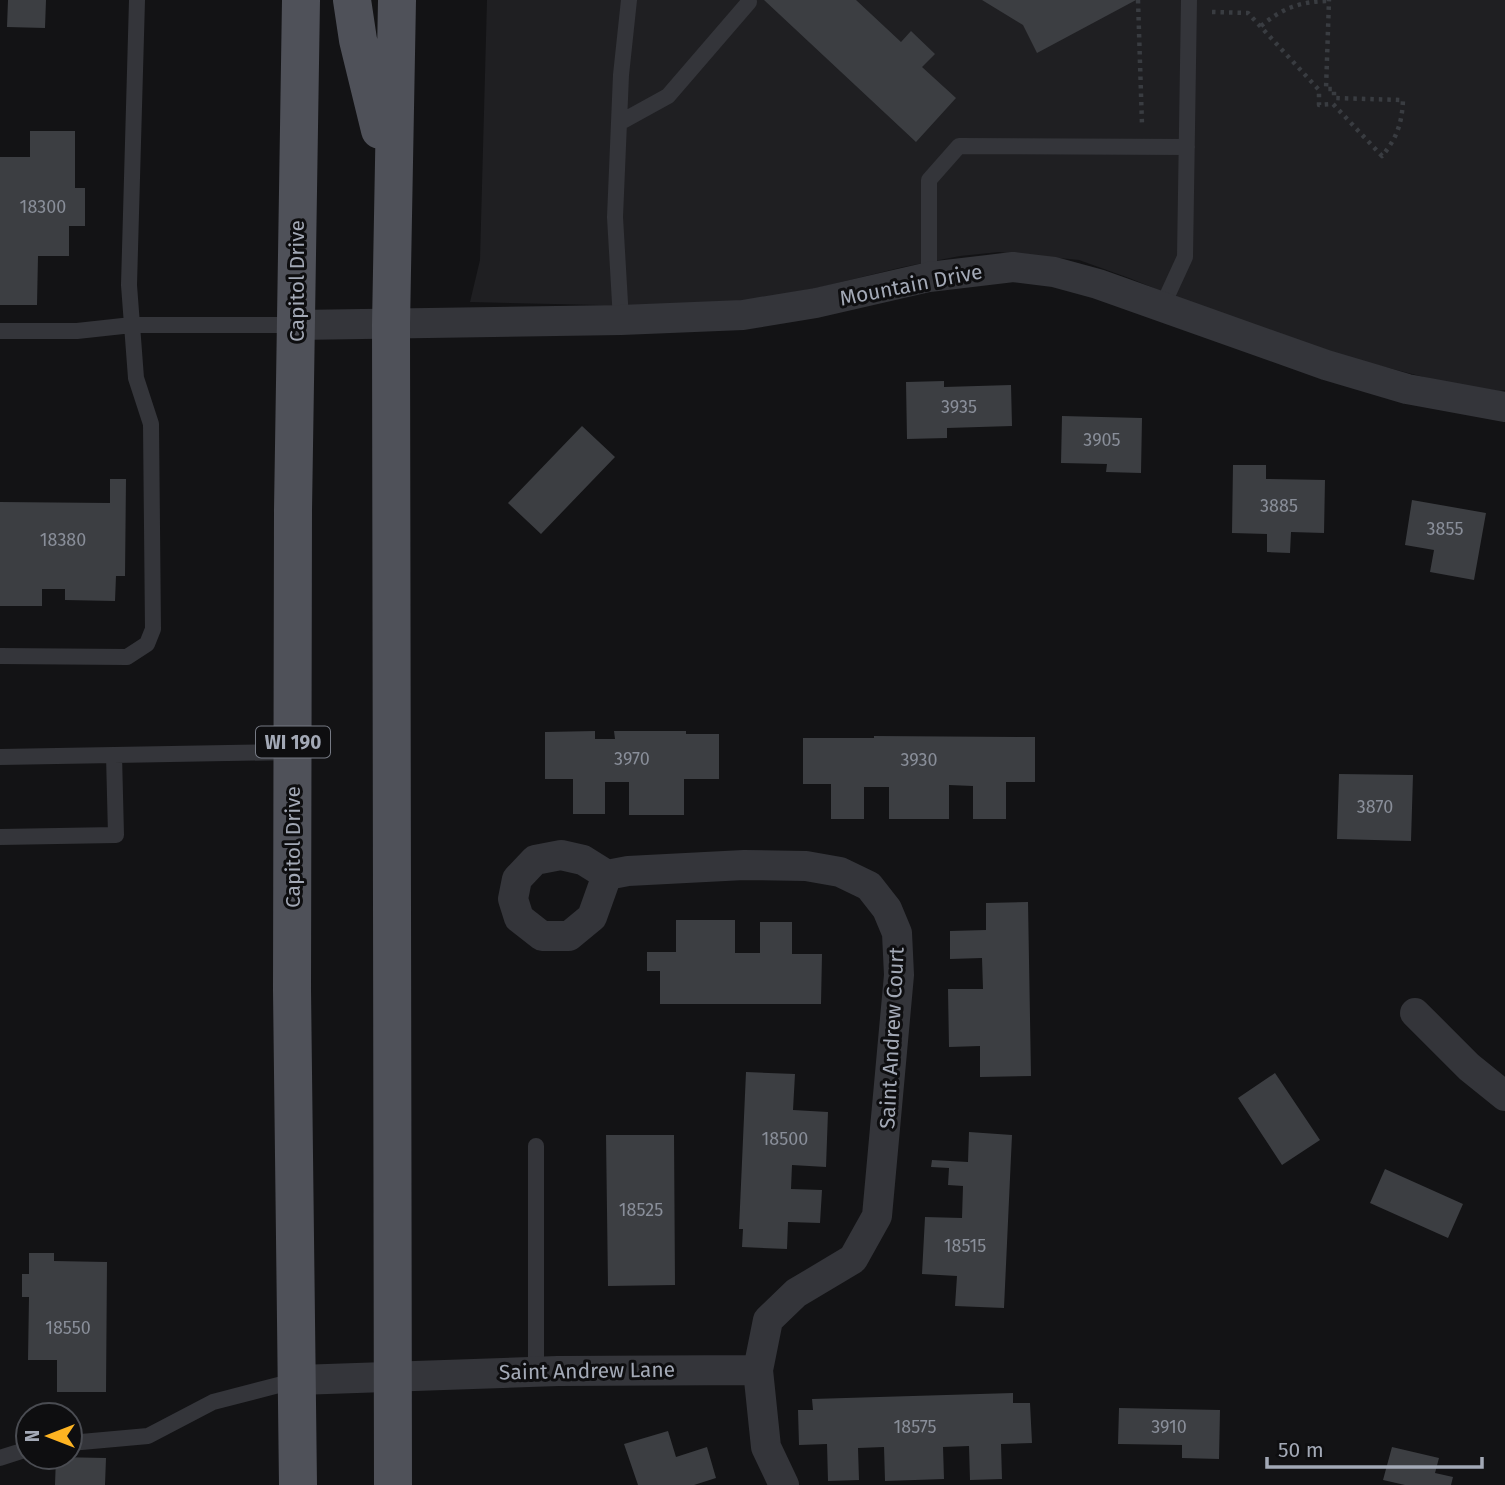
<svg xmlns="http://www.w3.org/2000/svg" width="1505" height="1485" viewBox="0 0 1505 1485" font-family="'Fira Sans',sans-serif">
  <rect width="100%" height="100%" fill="#131315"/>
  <path fill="#1f1f22" d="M 487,0 L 1505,0 L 1505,390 L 1499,391 L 1443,382 L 1354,359 L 1218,314 L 1129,278 L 1079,260 L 999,252 L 960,256 L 903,267 L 821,287 L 738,303 L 643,306 L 470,302 L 480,260 Z"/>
  <path fill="#3c3e42" d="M 8,0 L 46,0 L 45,28 L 7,27 Z
    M 764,0 L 856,0 L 901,42 L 911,31 L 935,54 L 922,67 L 956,98 L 916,142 Z
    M 982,0 L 1136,0 L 1037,53 L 1023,25 Z
    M 30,131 L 75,131 L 75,188 L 85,188 L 85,226 L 69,226 L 69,256 L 38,256 L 37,305 L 0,305 L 0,157 L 30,157 Z
    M 944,381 L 944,387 L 1011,385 L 1012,426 L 947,428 L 947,438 L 907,439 L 906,382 Z
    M 1062,416 L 1142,418 L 1141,473 L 1106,472 L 1107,464 L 1061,463 Z
    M 582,426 L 615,457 L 541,534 L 508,503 Z
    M 1233,465 L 1266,465 L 1266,479 L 1325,480 L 1324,533 L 1291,532 L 1290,553 L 1267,552 L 1267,534 L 1232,533 Z
    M 110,479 L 126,479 L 125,576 L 116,576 L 115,601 L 65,600 L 65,589 L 42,589 L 42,606 L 0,606 L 0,502 L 110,503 Z
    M 1412,500 L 1486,513 L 1474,580 L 1430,572 L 1434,550 L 1405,545 Z
    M 595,731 L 595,739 L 615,739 L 614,731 L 686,731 L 686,734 L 719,734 L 719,779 L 684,779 L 684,815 L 629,815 L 629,782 L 605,782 L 605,814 L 573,814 L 573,779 L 545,779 L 545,732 Z
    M 874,736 L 1035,737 L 1035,782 L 1006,782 L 1006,819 L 973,819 L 973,786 L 949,785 L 949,819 L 889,819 L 889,787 L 864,787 L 864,819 L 831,819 L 831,784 L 803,784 L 803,738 L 874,738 Z
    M 1339,774 L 1413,775 L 1411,841 L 1337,839 Z
    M 1028,902 L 1031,1076 L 980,1077 L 980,1046 L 949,1047 L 948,989 L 983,989 L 982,958 L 950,959 L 950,931 L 986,930 L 986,903 Z
    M 676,920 L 735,920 L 735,953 L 760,953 L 760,922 L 792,922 L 792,954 L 822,954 L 821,1004 L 660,1004 L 660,971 L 647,971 L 647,952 L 676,952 Z
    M 746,1072 L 795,1074 L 793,1110 L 828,1112 L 826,1167 L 792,1165 L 791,1189 L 822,1190 L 820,1223 L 788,1222 L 787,1249 L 742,1247 L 743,1229 L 739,1229 Z
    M 1275,1073 L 1320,1140 L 1282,1165 L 1238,1098 Z
    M 969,1132 L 1012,1135 L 1004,1308 L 955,1306 L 957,1276 L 922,1274 L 925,1217 L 962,1218 L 963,1186 L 948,1185 L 949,1168 L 931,1167 L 932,1160 L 968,1162 Z
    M 606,1135 L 674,1135 L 675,1285 L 608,1286 Z
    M 1385,1169 L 1463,1204 L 1448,1238 L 1370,1203 Z
    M 29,1253 L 54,1253 L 54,1261 L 107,1262 L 106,1392 L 57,1392 L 57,1360 L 28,1360 L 29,1297 L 22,1297 L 22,1274 L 29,1274 Z
    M 1013,1393 L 1013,1403 L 1030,1403 L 1032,1443 L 1001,1444 L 1002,1479 L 970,1480 L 969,1446 L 943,1447 L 944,1479 L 885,1481 L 884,1447 L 858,1448 L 859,1480 L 828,1481 L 827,1444 L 799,1445 L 798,1410 L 813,1410 L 812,1399 Z
    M 1119,1408 L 1220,1410 L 1219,1459 L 1182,1458 L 1182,1445 L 1118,1444 Z
    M 668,1431 L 676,1457 L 707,1447 L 716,1478 L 694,1485 L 638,1485 L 624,1444 Z
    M 1392,1447 L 1439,1458 L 1435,1473 L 1453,1477 L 1451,1485 L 1405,1485 L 1383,1480 Z
    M 56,1457 L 106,1458 L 105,1485 L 55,1485 Z"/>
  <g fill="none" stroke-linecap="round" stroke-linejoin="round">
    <path stroke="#393c41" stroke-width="4.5" stroke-dasharray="3.5 5" stroke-linecap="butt" d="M 1138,0 L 1142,125
      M 1212,12 L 1248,13 L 1319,90 L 1319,105 L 1333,104 L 1382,156 C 1397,138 1402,123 1403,100 L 1334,98 L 1334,89 L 1326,89 L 1329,0
      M 1261,26 C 1282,8 1302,1 1329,1"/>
    <path stroke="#34353a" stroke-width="16" d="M 619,123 L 668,96 L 749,2
      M 929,277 L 929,180 L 959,146 L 1187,147
      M 1162,307 L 1185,257 L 1189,0
      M 621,320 L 615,217 L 621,75 L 629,0
      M 0,331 L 77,331 L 132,325 L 297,325
      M 0,656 L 127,657 L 147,644 L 153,629 L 151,424 L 136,378 L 129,285 L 137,0
      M 114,755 L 293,752
      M 0,757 L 114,755 L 116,835 L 0,837
      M 536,1371 L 536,1146
      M 70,1443 L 148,1436 L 213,1402 L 298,1380
      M 0,1458 L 28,1449"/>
    <path stroke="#34353a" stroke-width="30" d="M 297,325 L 621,320 L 743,315 L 816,303 L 929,277 L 1013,267 L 1054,272 L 1098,284 L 1326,365 L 1407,389 L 1505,407
      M 561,855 L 583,860 L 607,875 L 592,917 L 569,936 L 542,936 L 519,918 L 513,899 L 517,879 L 535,860 Z
      M 607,875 L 628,871 L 744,865 L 806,866 L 840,872 L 869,886 L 887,909 L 897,933 L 899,975 L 877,1216 L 853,1259 L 796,1293 L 768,1320 L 758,1370 L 766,1447 L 784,1485
      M 1415,1013 L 1469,1067 L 1505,1096
      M 298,1380 L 558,1371 L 758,1370"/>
    <path stroke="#4f5159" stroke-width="38" d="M 352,0 L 358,40 L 380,130
      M 298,1485 L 292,990 L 293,510 L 301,0
      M 393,1485 L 391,325 L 397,0"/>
  </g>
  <g text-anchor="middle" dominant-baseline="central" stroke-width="6" stroke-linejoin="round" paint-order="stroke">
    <g font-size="18" fill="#898e99">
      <text x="43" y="207">18300</text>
      <text x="959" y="407">3935</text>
      <text x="1102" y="440">3905</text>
      <text x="1279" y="506">3885</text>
      <text x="1445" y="529">3855</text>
      <text x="63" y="540">18380</text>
      <text x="632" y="759">3970</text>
      <text x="919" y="760">3930</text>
      <text x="1375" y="807">3870</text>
      <text x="785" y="1139">18500</text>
      <text x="641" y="1210">18525</text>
      <text x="965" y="1246">18515</text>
      <text x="68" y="1328">18550</text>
      <text x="915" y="1427">18575</text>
      <text x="1169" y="1427">3910</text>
    </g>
    <rect fill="#0e0e10" stroke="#767a84" stroke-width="2" x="256" y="726.5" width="74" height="31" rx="5"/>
    <g font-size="19" font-weight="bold" fill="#a3a9b6">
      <text x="293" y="742">WI 190</text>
    </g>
    <g font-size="21" fill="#a3a9b6" stroke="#0e0e10">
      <text transform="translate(297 281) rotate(-90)">Capitol Drive</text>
      <text transform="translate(911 285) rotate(-11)">Mountain Drive</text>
      <text transform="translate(293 847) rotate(-90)">Capitol Drive</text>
      <text transform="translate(892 1038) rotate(-87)">Saint Andrew Court</text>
      <text transform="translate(587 1371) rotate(-1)">Saint Andrew Lane</text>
    </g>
  </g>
  <g transform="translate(49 1436) rotate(270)"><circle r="33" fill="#0e0e10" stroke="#4a4c52" stroke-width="2"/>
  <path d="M0-5L12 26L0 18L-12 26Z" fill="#feb422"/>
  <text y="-10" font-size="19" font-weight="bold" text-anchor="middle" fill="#a3a9b6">N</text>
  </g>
  <path d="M1267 1457v10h215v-10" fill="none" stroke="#a3a9b6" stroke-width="3.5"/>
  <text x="1278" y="1457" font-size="21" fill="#a3a9b6" stroke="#0e0e10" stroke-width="5" paint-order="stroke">50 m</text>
</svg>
